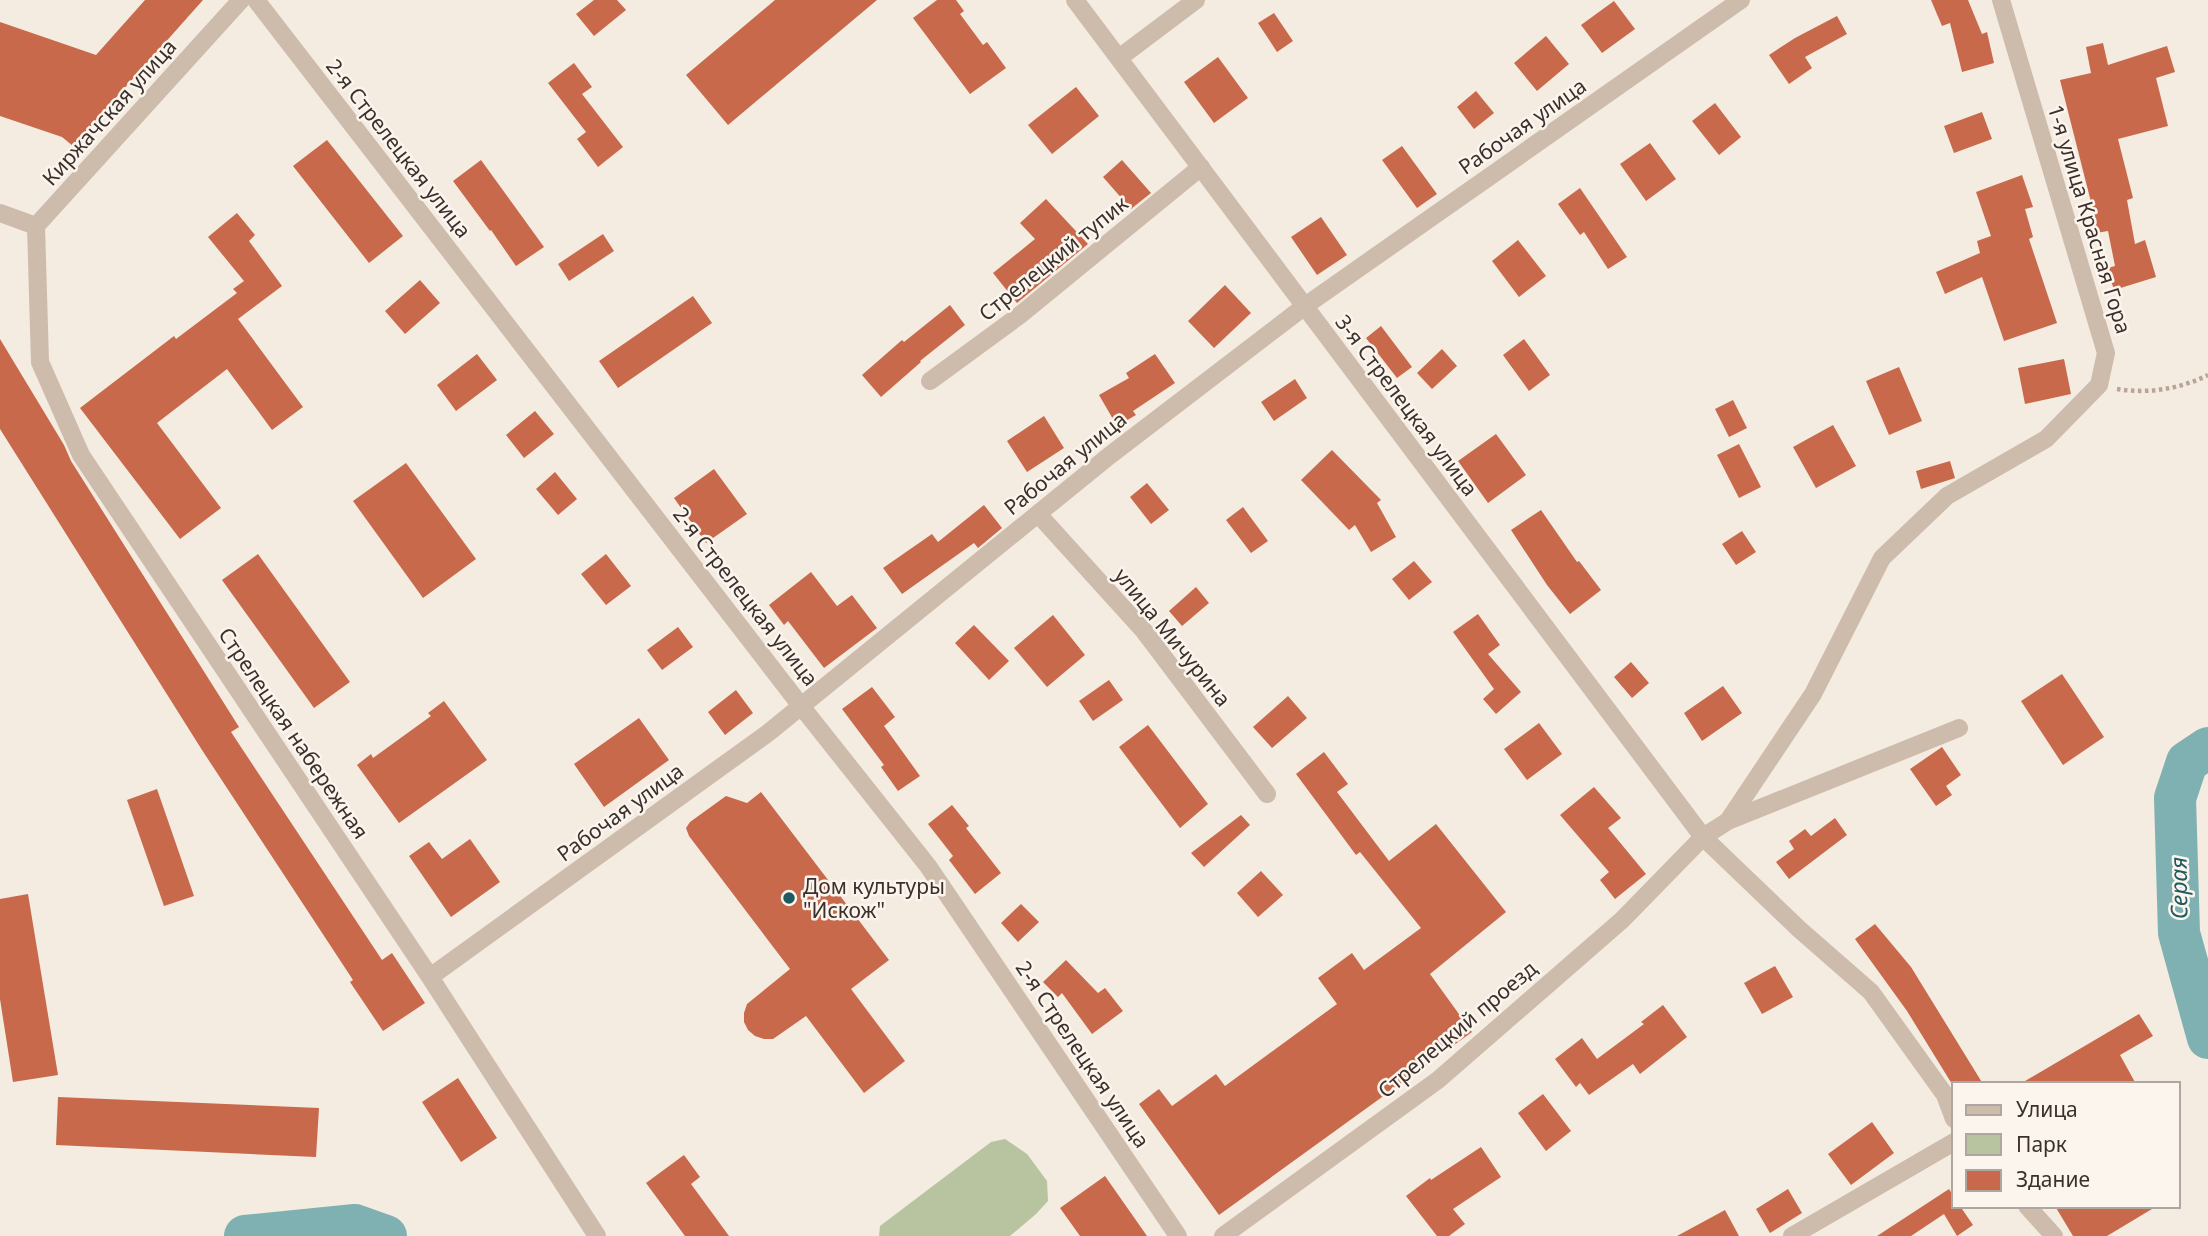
<svg xmlns="http://www.w3.org/2000/svg" width="2208" height="1236" viewBox="0 0 2208 1236" font-family="'Noto Sans',sans-serif">
  <rect width="100%" height="100%" fill="#f4ebe1"/>
  <path fill="#b8c4a0" d="M 1005,1139 L 1027,1154 L 1047,1181 L 1048,1201 L 1036,1214 L 1010,1236 L 879,1236 L 880,1226 L 991,1142 Z"/>
  <g fill="none" stroke-linecap="round" stroke-linejoin="round">
    <path stroke="#7fb0b2" stroke-width="42" d="M 2208,748 L 2187,762 L 2175,798 L 2179,933 L 2208,1038
      M 245,1236 L 355,1225 L 386,1236"/>
  </g>
  <path fill="#c8694b" d="M 145,0 L 203,0 L 73,146 L 62,137 L 0,116 L 0,22 L 96,55 Z
    M 594,0 L 617,0 L 626,10 L 594,36 L 576,14 Z
    M 775,0 L 877,0 L 728,125 L 686,75 Z
    M 937,0 L 956,0 L 964,11 L 960,14 L 983,45 L 987,42 L 1006,68 L 970,94 L 913,18 Z
    M 1931,0 L 1968,0 L 1982,34 L 1987,32 L 1994,63 L 1962,72 L 1950,23 L 1942,26 Z
    M 1614,1 L 1635,29 L 1602,53 L 1581,25 Z
    M 1274,13 L 1293,41 L 1277,52 L 1258,23 Z
    M 1837,16 L 1847,34 L 1805,57 L 1812,68 L 1789,84 L 1769,55 L 1795,38 Z
    M 1546,36 L 1569,64 L 1537,91 L 1514,63 Z
    M 2103,43 L 2108,65 L 2167,46 L 2175,72 L 2156,78 L 2168,126 L 2118,139 L 2133,198 L 2127,200 L 2135,244 L 2145,240 L 2156,277 L 2114,290 L 2107,268 L 2115,266 L 2108,231 L 2096,233 L 2091,202 L 2060,80 L 2091,73 L 2086,47 Z
    M 1218,57 L 1248,98 L 1214,123 L 1184,82 Z
    M 574,63 L 592,87 L 582,94 L 623,147 L 598,167 L 577,139 L 586,132 L 548,83 Z
    M 1076,87 L 1099,116 L 1052,154 L 1028,125 Z
    M 1476,91 L 1494,113 L 1474,129 L 1457,107 Z
    M 1715,103 L 1741,137 L 1719,155 L 1692,121 Z
    M 1982,112 L 1992,139 L 1954,153 L 1944,126 Z
    M 327,140 L 403,236 L 369,263 L 293,166 Z
    M 1650,143 L 1676,179 L 1646,201 L 1620,164 Z
    M 1402,146 L 1437,194 L 1417,208 L 1382,160 Z
    M 481,160 L 544,247 L 516,266 L 491,230 L 490,231 L 453,181 Z
    M 1122,160 L 1151,193 L 1131,209 L 1103,177 Z
    M 2022,175 L 2033,207 L 2025,209 L 2033,237 L 2029,239 L 2057,323 L 2004,341 L 1982,277 L 1945,294 L 1936,272 L 1980,253 L 1977,241 L 1991,236 L 1976,192 Z
    M 1580,188 L 1627,257 L 1608,269 L 1584,232 L 1580,235 L 1558,204 Z
    M 1046,199 L 1088,244 L 1017,303 L 993,273 L 1035,239 L 1020,223 Z
    M 237,213 L 255,235 L 249,241 L 282,286 L 238,319 L 303,407 L 272,430 L 227,369 L 157,423 L 221,508 L 180,539 L 80,408 L 174,336 L 176,339 L 237,293 L 233,289 L 244,281 L 208,237 Z
    M 1321,217 L 1347,255 L 1317,275 L 1291,237 Z
    M 603,234 L 614,251 L 569,281 L 558,264 Z
    M 1518,240 L 1546,276 L 1519,297 L 1492,261 Z
    M 420,280 L 440,303 L 405,334 L 385,311 Z
    M 1225,285 L 1251,313 L 1214,348 L 1188,321 Z
    M 693,296 L 712,323 L 618,388 L 599,361 Z
    M 950,305 L 965,325 L 920,361 L 921,362 L 881,397 L 862,375 L 902,340 L 904,342 Z
    M 1381,326 L 1412,367 L 1397,378 L 1366,338 Z
    M 0,339 L 64,445 L 71,461 L 239,727 L 231,732 L 382,960 L 392,953 L 425,1003 L 383,1031 L 350,982 L 353,980 L 202,750 L 0,429 Z
    M 1524,339 L 1550,375 L 1529,391 L 1503,355 Z
    M 1442,349 L 1457,366 L 1432,389 L 1417,373 Z
    M 477,354 L 497,380 L 456,411 L 437,385 Z
    M 1155,354 L 1175,383 L 1133,411 L 1136,415 L 1117,426 L 1099,395 L 1129,378 L 1126,373 Z
    M 2064,359 L 2071,394 L 2025,404 L 2018,368 Z
    M 1899,367 L 1922,421 L 1889,435 L 1866,381 Z
    M 1295,379 L 1307,398 L 1274,421 L 1261,402 Z
    M 1733,400 L 1747,428 L 1729,437 L 1715,409 Z
    M 535,411 L 554,434 L 524,458 L 506,435 Z
    M 1044,416 L 1064,448 L 1027,472 L 1007,441 Z
    M 1833,425 L 1856,466 L 1816,488 L 1793,447 Z
    M 1496,434 L 1526,475 L 1488,503 L 1458,461 Z
    M 1739,444 L 1761,487 L 1739,498 L 1717,455 Z
    M 1332,450 L 1381,500 L 1377,503 L 1396,537 L 1371,552 L 1355,525 L 1349,530 L 1301,480 Z
    M 1950,461 L 1955,478 L 1921,489 L 1916,471 Z
    M 406,463 L 476,559 L 423,598 L 353,501 Z
    M 714,469 L 747,514 L 706,543 L 674,498 Z
    M 555,472 L 577,499 L 558,515 L 536,489 Z
    M 1147,483 L 1169,510 L 1151,524 L 1130,497 Z
    M 984,505 L 1002,528 L 978,548 L 974,543 L 902,594 L 883,568 L 932,534 L 938,542 Z
    M 1243,507 L 1268,541 L 1251,553 L 1226,520 Z
    M 1541,510 L 1577,562 L 1579,561 L 1601,590 L 1570,614 L 1547,585 L 1511,530 Z
    M 1742,531 L 1756,552 L 1736,565 L 1722,544 Z
    M 258,554 L 350,682 L 314,708 L 222,580 Z
    M 606,554 L 631,586 L 606,605 L 581,574 Z
    M 1414,561 L 1432,582 L 1409,600 L 1392,579 Z
    M 811,572 L 837,606 L 852,595 L 877,628 L 824,668 L 788,621 L 784,625 L 769,605 Z
    M 1196,587 L 1209,603 L 1182,626 L 1169,611 Z
    M 1478,614 L 1500,645 L 1488,654 L 1521,692 L 1496,714 L 1483,699 L 1494,689 L 1453,632 Z
    M 1053,615 L 1085,655 L 1047,687 L 1014,648 Z
    M 974,625 L 1009,661 L 989,680 L 955,643 Z
    M 678,627 L 693,647 L 662,670 L 647,650 Z
    M 1631,662 L 1649,683 L 1632,698 L 1614,677 Z
    M 2062,674 L 2104,737 L 2063,765 L 2021,701 Z
    M 1109,680 L 1123,700 L 1093,721 L 1079,701 Z
    M 1723,686 L 1742,713 L 1702,741 L 1684,713 Z
    M 872,687 L 895,717 L 884,726 L 920,776 L 898,791 L 881,767 L 884,765 L 842,709 Z
    M 736,690 L 753,713 L 725,735 L 708,712 Z
    M 1288,696 L 1307,718 L 1272,748 L 1253,727 Z
    M 444,701 L 487,760 L 399,823 L 357,765 L 371,754 L 373,758 L 431,716 L 428,713 Z
    M 639,718 L 669,760 L 604,807 L 574,764 Z
    M 1539,723 L 1562,754 L 1527,780 L 1504,749 Z
    M 1148,725 L 1208,804 L 1180,828 L 1119,747 Z
    M 1942,747 L 1961,775 L 1946,786 L 1952,795 L 1936,806 L 1910,769 Z
    M 1324,752 L 1348,784 L 1337,792 L 1389,861 L 1436,824 L 1506,912 L 1430,974 L 1472,1032 L 1219,1215 L 1139,1104 L 1159,1089 L 1172,1106 L 1216,1074 L 1225,1086 L 1337,1004 L 1318,978 L 1352,953 L 1364,970 L 1421,928 L 1360,852 L 1356,855 L 1296,774 Z
    M 1594,787 L 1621,818 L 1608,828 L 1646,874 L 1615,899 L 1600,880 L 1609,872 L 1560,815 Z
    M 157,789 L 194,896 L 164,906 L 127,800 Z
    M 761,792 L 889,960 L 851,989 L 905,1061 L 864,1093 L 806,1016 L 773,1039 L 764,1039 L 755,1036 L 748,1030 L 744,1022 L 744,1013 L 747,1004 L 790,969 L 689,836 L 686,828 L 690,822 L 726,796 L 747,803 Z
    M 952,805 L 969,826 L 966,828 L 1001,873 L 975,894 L 949,860 L 953,856 L 928,824 Z
    M 1241,815 L 1250,825 L 1204,867 L 1191,853 Z
    M 1835,818 L 1847,835 L 1789,879 L 1776,862 L 1794,849 L 1789,841 L 1805,829 L 1811,836 Z
    M 470,839 L 500,882 L 451,917 L 409,856 L 429,842 L 442,859 Z
    M 1261,871 L 1283,895 L 1258,917 L 1237,893 Z
    M 28,894 L 58,1075 L 13,1082 L 0,999 L 0,899 Z
    M 1021,904 L 1039,922 L 1018,942 L 1001,923 Z
    M 1875,924 L 1911,967 L 1983,1084 L 1952,1084 L 1907,1011 L 1855,939 Z
    M 1066,960 L 1098,993 L 1105,988 L 1123,1011 L 1092,1034 L 1062,993 L 1058,997 L 1043,982 Z
    M 1775,966 L 1793,997 L 1762,1014 L 1744,983 Z
    M 1663,1005 L 1687,1037 L 1640,1074 L 1633,1064 L 1589,1095 L 1580,1083 L 1576,1087 L 1555,1059 L 1582,1038 L 1597,1059 L 1644,1024 L 1641,1022 Z
    M 2139,1014 L 2153,1036 L 2120,1055 L 2136,1084 L 2020,1084 Z
    M 458,1078 L 497,1138 L 461,1162 L 422,1102 Z
    M 1543,1094 L 1571,1131 L 1546,1151 L 1518,1113 Z
    M 58,1097 L 319,1108 L 316,1157 L 56,1145 Z
    M 1872,1122 L 1894,1153 L 1851,1185 L 1828,1154 Z
    M 1481,1147 L 1501,1177 L 1453,1209 L 1465,1224 L 1449,1236 L 1437,1236 L 1406,1196 L 1430,1178 L 1431,1180 Z
    M 684,1155 L 700,1177 L 691,1184 L 729,1236 L 685,1236 L 646,1183 Z
    M 1105,1176 L 1147,1236 L 1080,1236 L 1060,1208 Z
    M 1788,1189 L 1802,1213 L 1770,1233 L 1756,1209 Z
    M 1949,1189 L 1954,1197 L 1954,1206 L 1960,1206 L 1973,1225 L 1957,1236 L 1944,1214 L 1911,1236 L 1877,1236 Z
    M 2055,1206 L 2157,1206 L 2107,1236 L 2073,1236 Z
    M 1725,1210 L 1739,1236 L 1677,1236 Z"/>
  <g fill="none" stroke-linecap="round" stroke-linejoin="round">
    <path stroke="#b9a596" stroke-width="4.5" stroke-dasharray="3.5 3.5" stroke-linecap="butt" d="M 2117,389 C 2148,394 2180,389 2208,375"/>
    <path stroke="#cdbbac" stroke-width="18" d="M 256,0 L 801,706 L 928,866 L 1178,1236
      M 1075,0 L 1703,837 L 1799,929 L 1871,992 L 1945,1095 L 1954,1119
      M 1119,58 L 1196,0
      M 0,213 L 36,226
      M 36,226 L 40,362 L 81,455 L 430,977 L 597,1236
      M 36,226 L 241,0
      M 930,381 L 1020,315 L 1201,167
      M 1038,514 L 1144,631 L 1267,794
      M 1728,821 L 1959,728
      M 430,977 L 768,733 L 1109,456 L 1305,306 L 1741,0
      M 2027,1206 L 2054,1236
      M 1223,1236 L 1438,1080 L 1622,920 L 1703,837 L 1728,821 L 1813,694 L 1882,558 L 1947,496 L 2046,439 L 2099,385 L 2106,353 L 2001,0
      M 1792,1236 L 1954,1142"/>
  </g>
  <circle fill="#1f5a5e" stroke="#fbf5ee" stroke-width="2.5" cx="789" cy="898" r="7"/>
  <g text-anchor="middle" dominant-baseline="central" stroke-width="5" stroke-linejoin="round" paint-order="stroke">
    <g font-size="21" fill="#3b302b" stroke="#fbf5ee">
      <text transform="translate(109 112) rotate(-48)">Киржачская улица</text>
      <text transform="translate(1522 126) rotate(-35)">Рабочая улица</text>
      <text transform="translate(399 148) rotate(52)">2-я Стрелецкая улица</text>
      <text transform="translate(2090 219) rotate(73)">1-я улица Красная Гора</text>
      <text transform="translate(1053 258) rotate(-39)">Стрелецкий тупик</text>
      <text transform="translate(1407 405) rotate(53)">3-я Стрелецкая улица</text>
      <text transform="translate(1065 463) rotate(-39)">Рабочая улица</text>
      <text transform="translate(746 596) rotate(52)">2-я Стрелецкая улица</text>
      <text transform="translate(1173 637) rotate(51)">улица Мичурина</text>
      <text transform="translate(294 733) rotate(56)">Стрелецкая набережная</text>
      <text transform="translate(620 812) rotate(-36)">Рабочая улица</text>
      <text transform="translate(1457 1029) rotate(-40)">Стрелецкий проезд</text>
      <text transform="translate(1083 1054) rotate(56)">2-я Стрелецкая улица</text>
    </g>
    <g font-size="21" fill="#3b302b" stroke="#fbf5ee" text-anchor="start">
      <text x="803" y="886">Дом культуры<tspan x="803" dy="24">"Искож"</tspan></text>
    </g>
    <g font-size="23" font-style="italic" fill="#1f5a5e" stroke="#fbf5ee">
      <text transform="translate(2178 888) rotate(-91)">Серая</text>
    </g>
  </g>
  <rect x="1952" y="1082" width="228" height="126" fill="#fbf5ee" stroke="#aea6a0" stroke-width="2"/>
  <rect x="1966" y="1105" width="35" height="10" fill="#cdbbac" stroke="#aea6a0" stroke-width="2"/>
  <text x="2016" y="1117" font-size="21" fill="#3b302b">Улица</text>
  <rect x="1966" y="1134" width="35" height="21" fill="#b8c4a0" stroke="#aea6a0" stroke-width="2"/>
  <text x="2016" y="1152" font-size="21" fill="#3b302b">Парк</text>
  <rect x="1966" y="1170" width="35" height="21" fill="#c8694b" stroke="#aea6a0" stroke-width="2"/>
  <text x="2016" y="1187" font-size="21" fill="#3b302b">Здание</text>
</svg>
